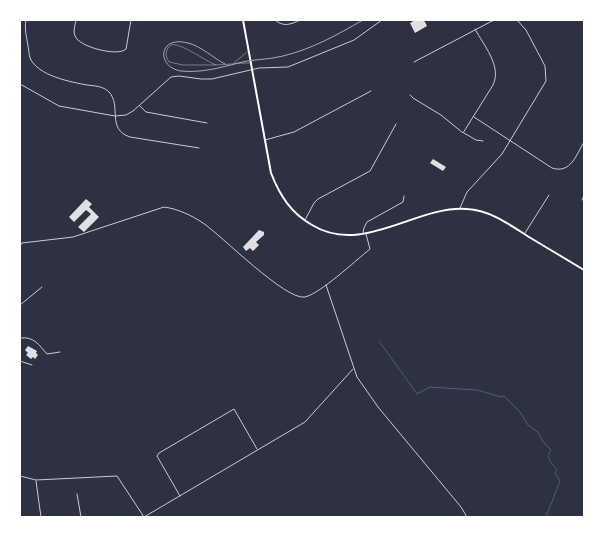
<svg xmlns="http://www.w3.org/2000/svg" width="604" height="537" viewBox="0 0 604 537" font-family="'Times New Roman',serif">
  <rect width="100%" height="100%" fill="#2d3142"/>
  <g fill="none" stroke-linecap="round" stroke-linejoin="round">
    <path stroke="#4f5d75" stroke-width="1" d="M 379,341 L 417,394 L 430,387 L 477,390 L 501,397 L 504,396 L 520,412 L 528,425 L 538,432 L 544,443 L 551,450 C 545,458 552,463 557,470 L 555,473 L 560,481 L 546,517"/>
  </g>
  <path fill="#e0e0e3" d="M 415,20 L 424,20 L 427,26 L 415,33 L 410,23 Z
    M 433,159 L 446,167 L 443,171 L 430,163 Z
    M 86,199 L 92,204 L 89,207 L 99,217 L 84,232 L 78,227 L 91,214 L 86,210 L 74,222 L 69,217 Z
    M 259,230 L 264,232 L 264,235 L 256,242 L 259,245 L 253,251 L 250,248 L 246,251 L 243,247 Z
    M 28,346 L 37,351 L 36,353 L 38,355 L 35,359 L 33,357 L 31,359 L 26,355 L 28,353 L 25,350 Z"/>
  <g fill="none" stroke-linecap="round" stroke-linejoin="round">
    <path stroke="#caccd0" stroke-width="0.5" d="M 234,63 L 247,52
      M 216,65 C 205,61 180,42 171,45 C 165,50 165,56 169,62 L 183,65 L 213,65 C 225,65 237,63 249,63"/>
    <path stroke="#caccd0" stroke-width="1" d="M 26,20 C 24,29 27,38 28,46 C 29,50 29,55 30,58 C 38,76 71,82 87,85 C 95,86 103,86 109,92 C 122,106 106,129 130,137 L 199,148
      M 76,20 C 75,25 73,31 75,36 C 79,47 118,57 126,49 L 131,20
      M 275,20 C 283,27 290,25 300,20
      M 414,62 L 494,20
      M 20,84 L 59,106 L 115,116 L 126,115 L 133,111 L 171,77 L 179,76 L 201,79 L 212,79 L 259,68 L 288,67 L 354,40 L 382,20
      M 410,95 L 413,98 L 441,115 L 463,133 L 493,85 C 502,66 484,46 475,29
      M 140,106 L 146,112 L 207,123
      M 474,117 L 552,168 C 571,174 576,155 584,142
      M 464,133 L 476,140 L 483,141
      M 265,140 L 294,132 L 371,91
      M 582,200 L 584,195
      M 460,208 L 467,192 L 502,154 L 546,81 L 545,66 L 526,30 L 517,20
      M 305,220 L 314,203 L 318,199 L 370,171 L 396,124
      M 363,233 L 364,228 L 367,222 L 403,202 L 404,196
      M 525,233 L 549,195
      M 20,246 L 22,243 L 73,237 L 164,207 C 178,209 191,215 203,223 C 221,235 286,301 305,297 C 321,293 355,261 370,249 L 366,234
      M 326,285 L 357,377 L 378,407 L 461,507 L 467,517
      M 20,305 L 42,287
      M 20,338 C 34,336 39,345 47,354 L 60,352
      M 20,361 L 32,365
      M 20,476 L 36,480 L 117,476 L 144,517 L 305,422 L 353,369
      M 36,481 L 41,517
      M 77,494 L 81,517
      M 180,496 L 157,456 L 159,453 L 234,409 L 257,449"/>
    <path stroke="#fff" stroke-width="2" d="M 243,20 L 271,173 C 280,196 291,213 312,225 C 363,256 416,205 467,209 C 490,210 510,225 529,237 C 547,248 566,259 584,270"/>
    <path stroke="#abadb3" stroke-width="1" d="M 225,64 C 213,58 201,46 188,43 C 158,35 156,67 181,71 C 200,73 220,68 238,63 C 252,59 268,60 283,56 C 312,49 337,35 363,20"/>
  </g>
  <rect width="604" height="537" fill="none" stroke="#ffffff" stroke-width="42"/>
</svg>
